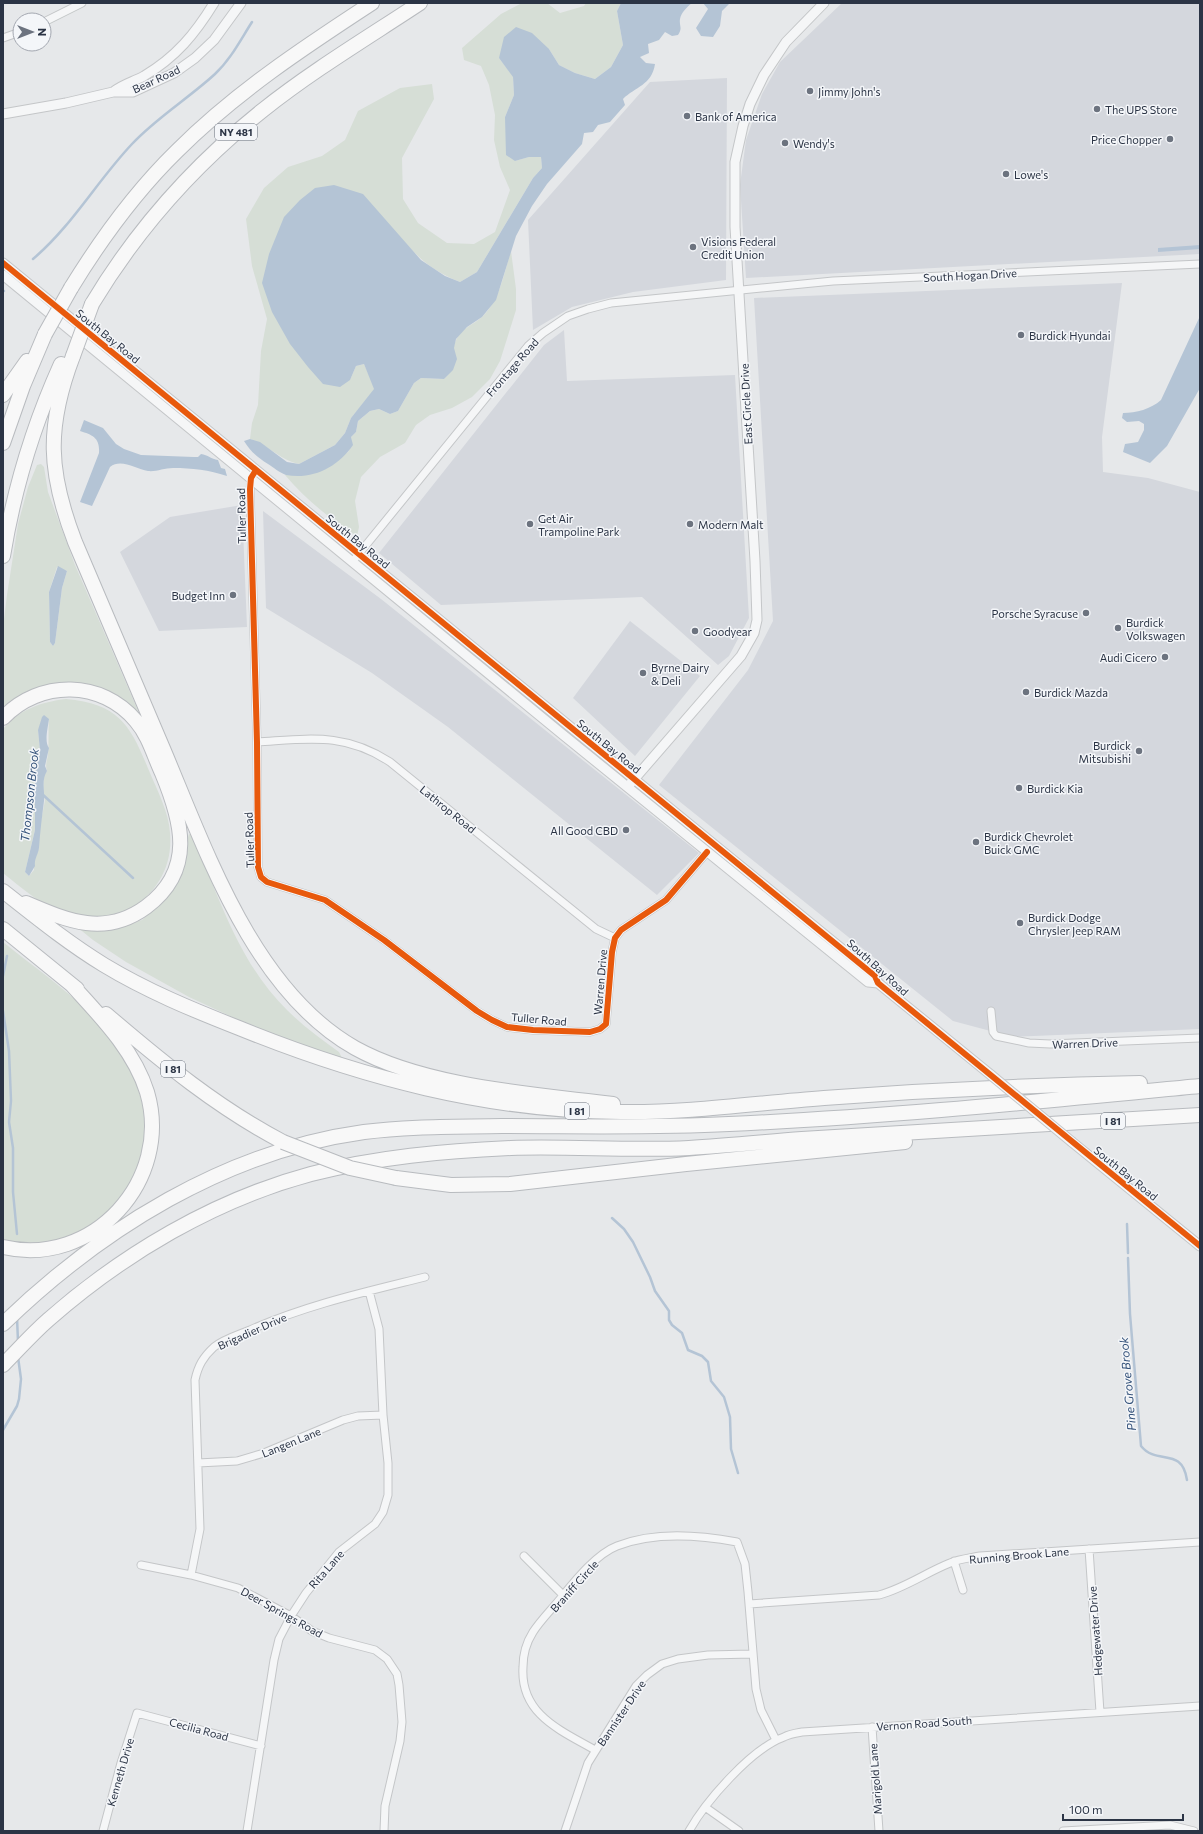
<svg xmlns="http://www.w3.org/2000/svg" width="1203" height="1834" viewBox="0 0 1203 1834" font-family="Commissioner,sans-serif">
  <rect width="100%" height="100%" fill="#e6e8ea"/>
  <path fill="#d4d7dd" d="M 842,3 L 1200,3 L 1200,254 L 746,278 L 740,185 L 746,140 L 762,94 L 780,62 Z
    M 727,78 L 726,280 L 633,292 L 572,307 L 533,330 L 528,220 L 650,82 Z
    M 1122,283 L 1102,437 L 1103,472 L 1148,478 L 1200,492 L 1200,1029 L 1013,1037 L 953,1021 L 659,785 L 748,670 L 773,621 L 754,298 Z
    M 564,330 L 567,381 L 735,375 L 749,618 L 729,656 L 718,665 L 642,597 L 441,605 L 379,553 L 544,345 Z
    M 242,505 L 247,627 L 159,631 L 120,552 L 170,517 Z
    M 263,511 L 381,599 L 699,853 L 657,895 L 448,727 L 372,673 L 266,608 Z
    M 630,621 L 700,676 L 635,756 L 573,698 Z"/>
  <path fill="#d6ded6" fill-rule="evenodd" d="M 522,3 L 547,3 L 560,13 L 584,6 L 586,3 L 621,3 L 617,11 L 623,45 L 611,67 L 595,79 L 575,73 L 559,65 L 549,49 L 499,58 L 513,76 L 514,95 L 505,117 L 515,161 L 529,157 L 541,157 L 542,168 L 533,178 L 477,272 L 460,282 C 430,270 419,258 398,235 L 350,380 L 356,366 L 364,364 L 375,389 L 351,418 L 345,433 L 335,445 L 299,464 C 280,460 268,445 250,439 L 252,423 L 258,405 L 261,351 L 267,319 L 252,266 L 246,219 L 264,188 L 288,167 L 322,156 L 345,140 L 358,111 L 400,88 L 432,84 L 434,99 L 402,158 L 403,199 L 418,223 L 447,243 L 474,244 L 495,232 L 510,190 L 500,167 L 494,140 L 495,115 L 489,85 L 481,66 L 464,60 L 462,48 L 501,14 Z
    M 511,251 L 516,289 L 516,310 L 500,361 L 490,379 L 472,397 L 452,408 L 430,415 L 416,425 L 405,443 L 380,457 L 361,477 L 355,501 L 359,527 L 357,536 C 330,519 305,499 285,475 L 303,475 L 348,452 L 352,445 L 351,437 L 356,432 L 358,421 L 370,411 L 379,409 L 390,414 L 398,411 L 414,383 L 421,378 L 444,379 C 465,358 448,358 456,340 C 461,328 475,324 483,316 C 500,299 504,273 511,251 Z
    M 41,464 L 44,467 L 48,492 L 75,565 L 142,720 L 87,686 L 3,710 L 3,627 L 7,595 L 18,524 L 28,487 L 37,465 ZM 57,567 L 67,571 L 62,588 L 55,643 L 53,646 L 50,642 L 49,592 Z
    M 66,699 C 121,704 131,727 150,773 C 158,792 169,813 170,833 C 173,866 157,893 130,909 C 124,913 115,918 108,919 C 101,919 94,918 87,917 C 80,917 72,918 66,915 C 42,906 22,888 3,873 L 3,729 C 20,709 41,702 66,699 ZM 49,719 C 48,731 49,743 48,755 C 47,761 45,765 47,771 L 44,775 L 43,794 L 45,800 L 38,837 L 39,848 L 34,860 L 34,870 L 29,876 L 25,872 L 35,830 L 35,785 L 37,761 L 40,751 L 38,730 Z
    M 189,834 L 192,835 C 219,896 238,962 287,1010 C 303,1026 321,1039 339,1052 L 342,1058 L 271,1035 L 189,997 L 126,962 L 93,940 L 77,927 L 126,925 L 142,920 L 159,905 L 170,893 Z
    M 3,942 C 35,968 71,992 98,1022 C 135,1064 161,1124 134,1177 C 130,1186 122,1194 116,1202 C 114,1206 111,1211 108,1214 C 92,1229 55,1244 33,1245 C 23,1245 13,1242 3,1241 Z"/>
  <path fill="#b4c4d5" d="M 621,3 L 692,3 C 687,7 681,13 680,19 C 679,27 683,27 678,35 L 672,36 L 665,32 L 659,40 L 648,44 L 649,53 L 640,57 L 646,63 L 655,64 C 652,85 635,87 623,99 L 625,105 L 610,122 L 598,125 L 593,132 L 584,133 L 582,144 L 547,184 L 532,206 L 516,236 L 496,300 L 482,317 L 467,327 L 456,339 L 454,348 L 457,359 L 453,370 L 444,379 L 421,378 L 414,383 L 398,411 L 390,414 L 379,409 L 370,411 L 358,421 L 356,432 L 351,437 L 353,445 C 338,467 313,480 286,475 C 280,473 273,467 268,464 C 257,457 250,451 244,441 L 250,439 L 260,442 L 287,462 L 299,464 L 335,445 L 345,433 L 351,418 L 374,389 L 364,364 L 356,366 L 350,380 L 340,387 L 323,384 L 308,367 L 290,344 L 272,312 L 262,283 L 269,254 L 284,217 L 300,200 L 315,188 L 334,185 L 363,194 L 421,260 L 445,276 L 460,282 L 477,272 L 533,178 L 542,168 L 541,157 L 529,157 L 515,161 L 506,155 L 505,117 L 514,95 L 513,77 L 499,58 L 504,37 L 516,27 L 532,33 L 549,49 L 559,65 L 575,73 L 595,79 L 611,67 L 623,45 L 617,11 Z
    M 703,3 L 742,3 L 729,4 L 722,11 L 720,26 L 713,37 L 701,36 L 696,28 L 708,9 Z
    M 1200,245 L 1200,249 L 1158,252 L 1158,248 Z
    M 1200,316 L 1200,388 L 1167,446 L 1150,463 L 1123,452 L 1125,444 L 1138,442 L 1144,430 L 1144,424 L 1139,421 L 1127,422 L 1122,418 L 1123,413 C 1136,413 1151,409 1161,400 Z
    M 84,420 L 103,428 L 116,444 L 124,449 L 141,455 L 194,457 L 198,457 L 201,454 C 208,455 211,459 218,460 L 221,468 L 225,469 L 227,476 C 209,470 192,468 173,468 C 164,468 156,472 148,471 C 136,469 121,458 110,467 L 92,506 L 80,502 L 99,453 C 100,438 93,435 80,431 Z
    M 58,566 L 67,571 L 62,588 L 55,643 L 53,646 L 50,642 L 49,592 Z
    M 44,715 L 49,719 C 48,727 44,742 49,748 L 45,766 L 47,771 C 41,780 45,792 44,801 C 42,817 40,832 39,848 C 38,855 34,859 35,866 L 29,876 L 25,872 L 35,830 L 35,785 L 37,761 L 40,751 L 38,730 L 42,717 Z"/>
  <g fill="none" stroke-linecap="round" stroke-linejoin="round">
    <path stroke="#b4c4d5" stroke-width="2.5" d="M 33,259 C 72,226 97,181 132,144 C 156,118 189,98 215,74 C 231,59 241,39 252,22
      M 3,291 L 4,291
      M 41,793 L 133,878
      M 3,976 L 7,956
      M 3,1011 L 9,1051 L 11,1101 L 9,1122 L 13,1148 L 13,1192 L 17,1234
      M 612,1218 L 624,1229 L 633,1242 L 650,1277 L 655,1291 L 669,1311 L 669,1320 L 672,1325 L 682,1333 L 688,1350 L 702,1356 L 708,1362 L 711,1381 L 724,1397 L 730,1417 L 731,1449 L 738,1473
      M 1127,1224 L 1128,1253
      M 1128,1258 L 1130,1314 L 1141,1446 C 1157,1466 1182,1446 1187,1480
      M 17,1317 L 18,1342
      M 3,1430 L 17,1406 L 19,1399 L 21,1379 L 18,1357"/>
    <defs>
      <path id="minor" d="M 44,22 L 82,3
        M 3,38 L 20,32
        M 253,475 L 250,489 L 257,742 L 258,867 L 261,877 L 267,882 L 325,900 L 384,940 L 477,1011 L 492,1020 L 507,1027 L 533,1030 L 590,1032 L 600,1029 L 606,1024 L 612,952 L 615,938 L 621,930 L 666,900 L 707,852
        M 353,561 L 528,346 L 543,333 L 568,316 L 588,309 L 611,303 L 833,281 L 1200,264
        M 257,742 C 309,739 344,732 390,762 L 596,929 L 615,938
        M 991,1011 L 993,1032 L 996,1036 L 1029,1043 L 1050,1044 L 1200,1038
        M 198,1463 L 237,1461 L 264,1453 L 343,1420 L 358,1416 L 383,1415
        M 1089,1549 L 1100,1712
        M 524,1556 L 563,1595
        M 954,1561 L 963,1590
        M 141,1565 L 191,1575 L 238,1588 L 291,1616 L 312,1631 L 329,1638 L 375,1650 L 387,1659 L 397,1674 L 399,1685 L 402,1722 L 400,1741 L 385,1806 L 384,1831
        M 191,1575 L 200,1529 L 195,1380 C 198,1366 203,1357 214,1347 C 224,1339 238,1335 250,1330 C 306,1305 365,1292 425,1277
        M 749,1604 L 879,1595 C 905,1588 925,1573 950,1563 C 959,1559 970,1558 980,1556 L 1200,1542
        M 872,1727 L 879,1831
        M 595,1750 C 560,1730 520,1714 523,1667 C 523,1654 526,1643 533,1632 C 540,1621 551,1610 560,1599 C 574,1582 596,1554 617,1546 C 655,1531 699,1535 737,1542 L 745,1564 L 748,1592 L 756,1689 L 761,1710 L 776,1740
        M 705,1807 L 739,1831
        M 103,1831 L 121,1763 L 137,1713 L 261,1746
        M 247,1831 L 274,1660 L 279,1639 L 291,1616 L 306,1593 L 339,1552 L 375,1524 L 383,1512 L 388,1495 L 388,1463 L 383,1415 L 379,1329 L 369,1291
        M 565,1831 L 588,1763 L 636,1686 L 647,1675 L 662,1664 L 678,1659 L 708,1655 L 752,1654
        M 689,1831 C 706,1801 751,1749 784,1737 C 789,1734 796,1733 802,1732 L 1200,1706
        M 1063,1831 L 1170,1825 L 1194,1831"/>
      <path id="tertiary" d="M 113,92 C 123,84 133,82 144,76 C 176,57 195,34 214,3
        M 3,114 L 66,103 L 113,92 L 133,92 L 174,73 L 195,58 L 214,40 L 241,3
        M 3,263 L 875,976 L 878,983 L 991,1075
        M 3,275 L 562,734 L 868,982 L 878,983
        M 630,784 L 741,656 L 754,633 L 757,620 L 755,561 L 735,227 L 735,162 L 743,126 L 750,104 L 764,75 L 786,42 L 824,3
        M 1072,1142 L 1200,1246"/>
      <path id="motorway" d="M 71,288 C 101,239 135,192 177,151 C 235,93 303,48 372,3
        M 92,304 C 137,229 194,165 263,110 C 312,71 367,38 420,3
        M 73,356 C 46,427 48,472 75,542 C 105,612 135,682 164,751 C 207,853 254,991 355,1048 C 425,1087 534,1094 613,1104
        M 3,395 L 27,361
        M 3,443 L 23,386 L 45,334
        M 3,556 C 14,489 33,426 61,364
        M 3,718 C 40,679 102,680 136,721 C 149,736 154,756 162,773 C 182,821 196,870 146,907 C 105,937 68,921 26,903
        M 3,891 C 36,917 68,943 104,965 C 147,991 193,1010 239,1028 C 362,1078 488,1111 621,1112 C 689,1113 757,1103 824,1098 C 929,1090 1034,1085 1140,1083
        M 3,929 L 77,989
        M 106,1014 C 162,1062 218,1108 283,1142
        M 396,1178 L 451,1185 L 510,1184 L 686,1164 L 905,1142
        M 3,1247 C 93,1268 173,1180 147,1092 C 134,1050 100,1016 71,984
        M 3,1324 C 101,1229 226,1151 364,1132 C 410,1126 456,1127 502,1126 C 578,1126 654,1128 729,1124 C 886,1117 1043,1101 1200,1086
        M 3,1365 C 18,1350 32,1334 48,1320 C 123,1254 214,1200 311,1174 C 377,1157 444,1151 511,1148 C 570,1146 630,1151 689,1148 C 726,1146 764,1142 802,1139 C 935,1130 1067,1124 1200,1115"/>
    </defs>
    <use href="#minor" stroke="#c4c6c8" stroke-width="9"/>
    <use href="#tertiary" stroke="#c4c6c8" stroke-width="11"/>
    <use href="#motorway" stroke="#b8bbbf" stroke-width="16"/>
    <use href="#minor" stroke="#f5f6f7" stroke-width="7"/>
    <use href="#tertiary" stroke="#f5f6f7" stroke-width="9"/>
    <use href="#motorway" stroke="#f8f8f8" stroke-width="14"/>
    <defs>
      <path id="tertiary-bridge" d="M 991,1075 L 1072,1142"/>
      <path id="motorway-bridge" d="M 45,334 L 71,288
        M 73,356 L 92,304
        M 283,1142 L 350,1168 L 396,1178"/>
    </defs>
    <use href="#tertiary-bridge" stroke="#c4c6c8" stroke-width="11" stroke-linecap="butt"/>
    <use href="#motorway-bridge" stroke="#b8bbbf" stroke-width="16" stroke-linecap="butt"/>
    <use href="#tertiary-bridge" stroke="#f5f6f7" stroke-width="9"/>
    <use href="#motorway-bridge" stroke="#f8f8f8" stroke-width="14"/>
    <defs>
      <path id="cycleway" d="M 3,263 L 875,976 L 878,983 L 1200,1246
        M 256,470 L 251,478 L 250,489 L 257,742 L 258,867 L 261,877 L 267,882 L 325,900 L 384,940 L 477,1011 L 492,1020 L 507,1027 L 533,1030 L 590,1032 L 600,1029 L 606,1024 L 612,952 L 615,938 L 621,930 L 666,900 L 707,852"/>
    </defs>
    <use href="#cycleway" stroke="#f4f6f9" stroke-width="8"/>
    <use href="#cycleway" stroke="#e8590c" stroke-width="6"/>
  </g>
  <g fill="#6c737f" stroke="#f4f6f9" stroke-width="1.5">
    <circle cx="810" cy="91" r="4"/>
    <circle cx="1097" cy="109" r="4"/>
    <circle cx="687" cy="116" r="4"/>
    <circle cx="1170" cy="139" r="4"/>
    <circle cx="785" cy="143" r="4"/>
    <circle cx="1006" cy="174" r="4"/>
    <circle cx="693" cy="247" r="4"/>
    <circle cx="1021" cy="335" r="4"/>
    <circle cx="530" cy="524" r="4"/>
    <circle cx="690" cy="524" r="4"/>
    <circle cx="233" cy="595" r="4"/>
    <circle cx="1086" cy="613" r="4"/>
    <circle cx="1118" cy="628" r="4"/>
    <circle cx="695" cy="631" r="4"/>
    <circle cx="1165" cy="657" r="4"/>
    <circle cx="643" cy="673" r="4"/>
    <circle cx="1026" cy="692" r="4"/>
    <circle cx="1139" cy="751" r="4"/>
    <circle cx="1019" cy="788" r="4"/>
    <circle cx="626" cy="830" r="4"/>
    <circle cx="976" cy="842" r="4"/>
    <circle cx="1020" cy="923" r="4"/>
  </g>
  <g text-anchor="middle" dominant-baseline="central" stroke-width="3" stroke-linejoin="round" paint-order="stroke">
    <g fill="#f4f6f9" stroke="#676e7b" stroke-width="1">
      <rect x="215" y="124" width="42" height="16" rx="3"/>
      <rect x="161" y="1061" width="24" height="16" rx="3"/>
      <rect x="565" y="1103" width="24" height="16" rx="3"/>
      <rect x="1101" y="1113" width="24" height="16" rx="3"/>
    </g>
    <g font-size="10" font-weight="bold" fill="#2b3445">
      <text x="236" y="132">NY 481</text>
      <text x="173" y="1069">I 81</text>
      <text x="577" y="1111">I 81</text>
      <text x="1113" y="1121">I 81</text>
    </g>
    <g font-size="11" fill="#2b3445" stroke="#f4f6f9">
      <text transform="translate(156 79) rotate(-25)">Bear Road</text>
      <text transform="translate(970 275) rotate(-3)">South Hogan Drive</text>
      <text transform="translate(108 336) rotate(39)">South Bay Road</text>
      <text transform="translate(512 367) rotate(-49)">Frontage Road</text>
      <text transform="translate(746 404) rotate(-93)">East Circle Drive</text>
      <text transform="translate(241 516) rotate(-91)">Tuller Road</text>
      <text transform="translate(358 541) rotate(39)">South Bay Road</text>
      <text transform="translate(609 746) rotate(39)">South Bay Road</text>
      <text transform="translate(448 809) rotate(39)">Lathrop Road</text>
      <text transform="translate(249 840) rotate(-92)">Tuller Road</text>
      <text transform="translate(878 967) rotate(42)">South Bay Road</text>
      <text transform="translate(600 982) rotate(-85)">Warren Drive</text>
      <text transform="translate(539 1019) rotate(5)">Tuller Road</text>
      <text transform="translate(1085 1043) rotate(-2)">Warren Drive</text>
      <text transform="translate(1126 1173) rotate(39)">South Bay Road</text>
      <text transform="translate(252 1331) rotate(-24)">Brigadier Drive</text>
      <text transform="translate(291 1442) rotate(-22)">Langen Lane</text>
      <text transform="translate(1019 1555) rotate(-5)">Running Brook Lane</text>
      <text transform="translate(326 1569) rotate(-49)">Rita Lane</text>
      <text transform="translate(574 1586) rotate(-48)">Braniff Circle</text>
      <text transform="translate(282 1612) rotate(29)">Deer Springs Road</text>
      <text transform="translate(1095 1631) rotate(-94)">Hedgewater Drive</text>
      <text transform="translate(621 1713) rotate(-56)">Bannister Drive</text>
      <text transform="translate(924 1723) rotate(-4)">Vernon Road South</text>
      <text transform="translate(199 1729) rotate(15)">Cecilia Road</text>
      <text transform="translate(120 1772) rotate(-74)">Kenneth Drive</text>
      <text transform="translate(875 1779) rotate(-94)">Marigold Lane</text>
    </g>
    <g font-size="11" fill="#2b3445" stroke="#f4f6f9" text-anchor="start">
      <text x="818" y="91">Jimmy John's</text>
      <text x="1105" y="109">The UPS Store</text>
      <text x="695" y="116">Bank of America</text>
      <text x="1162" y="139" text-anchor="end">Price Chopper</text>
      <text x="793" y="143">Wendy's</text>
      <text x="1014" y="174">Lowe's</text>
      <text x="701" y="241">Visions Federal<tspan x="701" dy="13">Credit Union</tspan></text>
      <text x="1029" y="335">Burdick Hyundai</text>
      <text x="538" y="518">Get Air<tspan x="538" dy="13">Trampoline Park</tspan></text>
      <text x="698" y="524">Modern Malt</text>
      <text x="225" y="595" text-anchor="end">Budget Inn</text>
      <text x="1078" y="613" text-anchor="end">Porsche Syracuse</text>
      <text x="1126" y="622">Burdick<tspan x="1126" dy="13">Volkswagen</tspan></text>
      <text x="703" y="631">Goodyear</text>
      <text x="1157" y="657" text-anchor="end">Audi Cicero</text>
      <text x="651" y="667">Byrne Dairy<tspan x="651" dy="13">&amp; Deli</tspan></text>
      <text x="1034" y="692">Burdick Mazda</text>
      <text x="1131" y="745" text-anchor="end">Burdick<tspan x="1131" dy="13">Mitsubishi</tspan></text>
      <text x="1027" y="788">Burdick Kia</text>
      <text x="618" y="830" text-anchor="end">All Good CBD</text>
      <text x="984" y="836">Burdick Chevrolet<tspan x="984" dy="13">Buick GMC</tspan></text>
      <text x="1028" y="917">Burdick Dodge<tspan x="1028" dy="13">Chrysler Jeep RAM</tspan></text>
    </g>
    <g font-size="12" font-style="italic" fill="#34527a" stroke="#f4f6f9">
      <text transform="translate(29 795) rotate(-84)">Thompson Brook</text>
      <text transform="translate(1127 1384) rotate(-95)">Pine Grove Brook</text>
    </g>
  </g>
  <rect width="1203" height="1834" fill="none" stroke="#2b3445" stroke-width="8"/>
  <g transform="translate(32 32) rotate(90)"><circle r="19" fill="#f4f6f9" stroke="#a4a8b1"/>
  <path d="M0-3L7 15L0 10L-7 15Z" fill="#6c737f"/>
  <text y="-6" font-size="11" font-weight="bold" text-anchor="middle" fill="#2b3445">N</text>
  </g>
  <path d="M1063 1814v6h120v-6" fill="none" stroke="#2b3445" stroke-width="2"/>
  <text x="1069" y="1814" font-size="12" fill="#2b3445" stroke="#f4f6f9" stroke-width="3" paint-order="stroke">100 m</text>
</svg>
